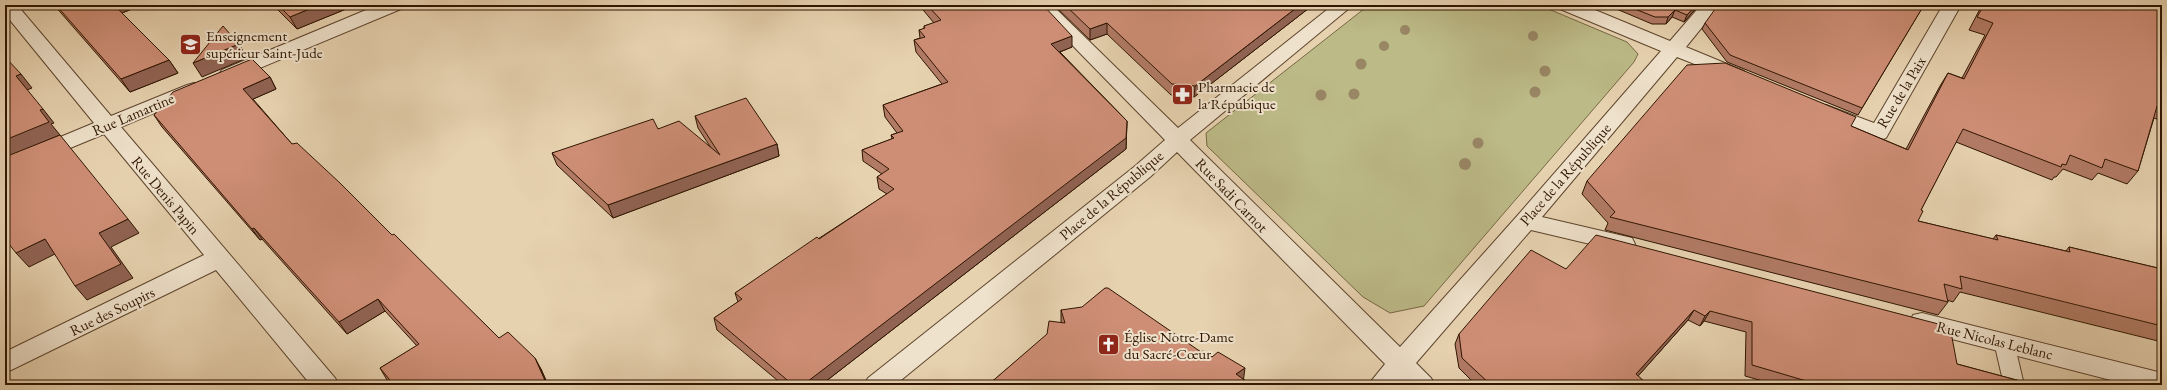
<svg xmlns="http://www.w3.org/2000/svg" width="2167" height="390" viewBox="0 0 2167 390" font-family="'EB Garamond',serif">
  <rect width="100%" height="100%" fill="#e7d2b0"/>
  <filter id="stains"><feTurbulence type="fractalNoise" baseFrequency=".005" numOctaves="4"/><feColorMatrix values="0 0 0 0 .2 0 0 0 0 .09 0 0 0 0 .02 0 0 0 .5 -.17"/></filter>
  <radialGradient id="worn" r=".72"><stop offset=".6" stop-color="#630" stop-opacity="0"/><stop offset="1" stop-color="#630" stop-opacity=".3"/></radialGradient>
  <path fill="#bcba87" stroke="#766844" d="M 1369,5 L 1539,5 L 1627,42 L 1638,54 L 1634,62 L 1424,306 L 1390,313 L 1363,297 L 1207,146 L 1206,133 Z"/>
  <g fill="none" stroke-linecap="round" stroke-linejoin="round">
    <defs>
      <path id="service" d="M 2004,335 L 2011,337 L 2014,342 L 2024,385 L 2004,385 L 1994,342 L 1997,337 Z"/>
      <path id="minor" d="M 5,5 L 17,5 L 111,116 L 187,85 L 194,83 L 201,85 L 204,89 L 201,93 L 121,127 L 335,378 L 339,385 L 311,385 L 216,270 L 5,373 L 5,352 L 204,255 L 104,134 L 5,175 L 5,160 L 94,123 L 5,14 Z
        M 378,5 L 403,5 L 401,9 L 236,78 L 229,80 L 222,78 L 219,74 L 222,70 Z
        M 1033,5 L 1052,5 L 1178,128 L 1333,5 L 1353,5 L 1190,140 L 1400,347 L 1518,215 L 1661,51 L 1560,9 L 1558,5 L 1583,5 L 1670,41 L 1701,5 L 1720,5 L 1686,47 L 1744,71 L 1747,75 L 1744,79 L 1737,81 L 1677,57 L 1542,217 L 1632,238 L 1635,244 L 1632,250 L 1624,252 L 1531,230 L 1416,363 L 1431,378 L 1435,385 L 1406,385 L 1401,380 L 1396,385 L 1368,385 L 1385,364 L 1177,152 L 1150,177 L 895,385 L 864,385 L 868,378 L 1134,167 L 1165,140 Z
        M 1943,5 L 1961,5 L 1886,138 L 1879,140 L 1872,138 L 1819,117 L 1816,112 L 1819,107 L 1826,105 L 1874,123 Z
        M 1922,313 L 2162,373 L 2162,385 L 2130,385 L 1913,329 L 1910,322 L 1913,315 Z"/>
    </defs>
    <use href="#service" stroke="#5d442c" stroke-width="2"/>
    <use href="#minor" stroke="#5d442c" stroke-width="2"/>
    <use href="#service" fill="#efe2cc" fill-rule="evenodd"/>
    <use href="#minor" fill="#efe2cc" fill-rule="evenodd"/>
  </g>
  <g fill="#998665">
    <circle cx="1405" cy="30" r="5"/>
    <circle cx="1533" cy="36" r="5"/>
    <circle cx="1384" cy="46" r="5"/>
    <circle cx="1361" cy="64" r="5.5"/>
    <circle cx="1545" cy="71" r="5.5"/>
    <circle cx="1535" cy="92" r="5.5"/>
    <circle cx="1354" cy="94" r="5.5"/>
    <circle cx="1321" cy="95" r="5.5"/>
    <circle cx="1478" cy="143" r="5.5"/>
    <circle cx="1465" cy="164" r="6"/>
  </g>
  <path fill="#b17a65" stroke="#2f1500" d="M 54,5 L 142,5 L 122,13 L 169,60 L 178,73 L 130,92 Z
    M 273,5 L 356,5 L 297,29 Z
    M 919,5 L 1043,5 L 1072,47 L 1060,52 L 1127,121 L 1126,149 L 821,385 L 783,385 L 717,330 L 714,318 L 738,302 L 735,293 L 887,194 L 879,189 L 877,177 L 882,174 L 863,161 L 862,150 L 892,139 L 891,135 L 897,133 L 885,117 L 883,105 L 942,84 L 916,52 L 914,40 L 920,38 L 919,30 L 924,29 L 924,26 L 934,23 Z
    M 1054,5 L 1313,5 L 1194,97 L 1171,95 L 1107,34 L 1090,40 Z
    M 1607,5 L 1699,5 L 1684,22 L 1672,17 L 1666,24 L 1652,24 Z
    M 1924,5 L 1858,115 L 1727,62 L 1702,29 L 1705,23 Z
    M 1982,5 L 2162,5 L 2162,121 L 2154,118 L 2138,171 L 2127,184 L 2098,173 L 2092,180 L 2063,169 L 2056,177 L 2054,177 L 2052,180 L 1956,142 L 1921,210 L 1918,221 L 1993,239 L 1996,235 L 2066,251 L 2069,247 L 2162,269 L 2162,342 L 1960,292 L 1953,302 L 1947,300 L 1948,302 L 1938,315 L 1605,230 L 1608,223 L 1582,194 L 1587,181 L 1851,126 L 1906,149 L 1940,86 L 1948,73 L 1962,78 L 1985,35 L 1969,30 Z
    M 270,77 L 276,89 L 253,99 L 292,144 L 392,235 L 499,338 L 541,369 L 548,385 L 392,385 L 387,380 L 380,368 L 417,346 L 385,311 L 347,334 L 262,239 L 260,240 L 162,127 L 154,115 Z
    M 695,116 L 777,144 L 779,156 L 613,218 L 557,165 L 552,153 L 658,129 L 711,148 L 698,128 Z
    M 1566,269 L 1957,364 L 2035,385 L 1777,385 L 1745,376 L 1746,332 L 1704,321 L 1700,326 L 1688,320 L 1638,376 L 1648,385 L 1476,385 L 1459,368 L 1455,344 L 1459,334 Z
    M 1061,310 L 1201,352 L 1246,381 L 1246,385 L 988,385 L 1061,323 Z"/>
  <path fill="#906353" stroke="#2f1500" d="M 112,5 L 142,5 L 119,14 Z
    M 319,5 L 356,5 L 297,29 L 290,17 Z
    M 1300,5 L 1313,5 L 1194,97 L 1195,86 Z
    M 1696,5 L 1699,5 L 1684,22 L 1687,15 Z
    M 1675,10 L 1672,17 L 1666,24 L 1668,17 Z
    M 1107,23 L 1107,34 L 1090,40 L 1090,29 Z
    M 1072,36 L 1072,47 L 1052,55 L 1051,44 Z
    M 239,44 L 247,58 L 202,77 L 193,63 Z
    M 169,60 L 178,73 L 130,92 L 121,79 Z
    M 21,74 L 32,88 L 27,90 L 16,76 Z
    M 270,77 L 276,89 L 251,100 L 243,89 Z
    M 43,109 L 54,123 L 51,124 L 60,135 L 5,158 L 5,140 L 40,110 Z
    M 1127,121 L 1126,149 L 821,385 L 803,385 Z
    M 777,144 L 779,156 L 613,218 L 608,205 Z
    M 128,219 L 139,233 L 111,247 L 133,278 L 87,300 L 75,286 L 99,233 Z
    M 254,228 L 262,239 L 260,240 L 252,229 Z
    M 45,239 L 57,253 L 29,267 L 16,253 Z
    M 378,299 L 385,311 L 347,334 L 339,322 Z
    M 1694,310 L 1688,320 L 1631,384 L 1636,374 Z
    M 1710,311 L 1704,321 L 1700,326 L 1705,316 Z
    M 535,358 L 541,369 L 548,385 L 547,385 Z
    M 1245,368 L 1243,383 L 1236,374 Z
    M 1246,381 L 1246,385 L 1242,385 Z"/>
  <path fill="#ce8e76" stroke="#2f1500" d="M 56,5 L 114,5 L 169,60 L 121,79 Z
    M 278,5 L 319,5 L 290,17 Z
    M 927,5 L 1043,5 L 1072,36 L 1051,44 L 1127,121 L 1126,138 L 803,385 L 793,385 L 714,318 L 742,299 L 735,293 L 817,237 L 819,239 L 894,189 L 877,177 L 889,169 L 862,150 L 894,138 L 891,135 L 903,131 L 883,105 L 948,82 L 914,40 L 925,37 L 919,30 L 925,28 L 924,26 L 941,20 Z
    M 1065,5 L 1300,5 L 1195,86 L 1172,84 L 1107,23 L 1090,29 Z
    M 1625,5 L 1696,5 L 1687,15 L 1675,10 L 1668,17 L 1655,17 Z
    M 1718,5 L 1924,5 L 1862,108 L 1730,55 L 1705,23 Z
    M 1984,5 L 2162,5 L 2162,105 L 2158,103 L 2138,171 L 2105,159 L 2102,168 L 2070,155 L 2066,165 L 2062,164 L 2061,167 L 1963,129 L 1921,210 L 1923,211 L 1918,221 L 1998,240 L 1996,235 L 2070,252 L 2069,247 L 2162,269 L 2162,326 L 1960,276 L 1962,289 L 1944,284 L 1948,302 L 1610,217 L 1615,212 L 1587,181 L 1687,65 L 1725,63 L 1856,117 L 1851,126 L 1908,150 L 1948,73 L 1964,79 L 1993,23 L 1977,17 Z
    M 223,26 L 239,44 L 193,63 Z
    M 5,57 L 21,74 L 16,76 L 43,109 L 40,110 L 49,122 L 5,140 Z
    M 252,59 L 270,77 L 243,89 L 292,144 L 297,143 L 340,183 L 392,235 L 394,234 L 499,338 L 508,332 L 535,358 L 547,385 L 394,385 L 380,368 L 419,344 L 378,299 L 339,322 L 254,228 L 252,229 L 154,115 L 173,92 Z
    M 746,98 L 777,144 L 608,205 L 552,153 L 653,119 L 658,129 L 679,121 L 720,155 L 695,116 Z
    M 60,135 L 128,219 L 99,233 L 121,264 L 75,286 L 45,239 L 16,253 L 5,239 L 5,157 Z
    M 1596,235 L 1950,327 L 1957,364 L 2035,385 L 1820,385 L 1752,365 L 1752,322 L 1710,311 L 1705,316 L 1694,310 L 1636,374 L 1648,385 L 1491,385 L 1462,358 L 1459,334 L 1531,250 L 1566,269 Z
    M 1105,288 L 1108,288 L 1201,352 L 1203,351 L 1212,357 L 1218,352 L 1245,368 L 1236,374 L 1246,381 L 1242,385 L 988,385 L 1047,334 L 1049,321 L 1065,323 L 1061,310 L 1082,307 Z"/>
  <defs>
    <symbol id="university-square" viewBox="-11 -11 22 22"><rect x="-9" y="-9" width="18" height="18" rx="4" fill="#8f2418" stroke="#efe2cc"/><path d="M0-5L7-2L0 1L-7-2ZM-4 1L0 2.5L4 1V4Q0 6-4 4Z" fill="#fff"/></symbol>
    <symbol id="pharmacy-square" viewBox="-11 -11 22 22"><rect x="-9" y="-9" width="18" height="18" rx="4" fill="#8f2418" stroke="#efe2cc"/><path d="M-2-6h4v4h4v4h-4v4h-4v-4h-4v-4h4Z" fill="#fff"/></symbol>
    <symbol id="church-square" viewBox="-11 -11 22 22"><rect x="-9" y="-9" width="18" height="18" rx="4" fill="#8f2418" stroke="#efe2cc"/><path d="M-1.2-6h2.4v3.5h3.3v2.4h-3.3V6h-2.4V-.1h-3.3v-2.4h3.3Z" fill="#fff"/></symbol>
  </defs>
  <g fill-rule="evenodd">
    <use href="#university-square" x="178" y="32" width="25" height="25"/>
    <use href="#pharmacy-square" x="1170" y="82" width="25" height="25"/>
    <use href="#church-square" x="1096" y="332" width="25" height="25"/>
  </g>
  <g text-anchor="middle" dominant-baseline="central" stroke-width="4" stroke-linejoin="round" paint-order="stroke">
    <g font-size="15" fill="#2f1500" stroke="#efe2cc" text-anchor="start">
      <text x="206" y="35">Enseignement<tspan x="206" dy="17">supérieur Saint-Jude</tspan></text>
      <text x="1198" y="86">Pharmacie de<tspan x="1198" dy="17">la Répubique</tspan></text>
      <text x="1124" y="336">Église Notre-Dame<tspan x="1124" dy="17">du Sacré-Cœur</tspan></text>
    </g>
    <g font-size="15" fill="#2f1500" stroke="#efe2cc">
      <text transform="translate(1901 92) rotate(-59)">Rue de la Paix</text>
      <text transform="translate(133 114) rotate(-23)">Rue Lamartine</text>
      <text transform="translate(1565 174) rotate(-49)">Place de la République</text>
      <text transform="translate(166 195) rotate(50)">Rue Denis Papin</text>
      <text transform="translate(1111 195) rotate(-40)">Place de la République</text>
      <text transform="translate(1232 195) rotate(46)">Rue Sadi Carnot</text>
      <text transform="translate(112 311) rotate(-26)">Rue des Soupirs</text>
      <text transform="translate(1995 340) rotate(14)">Rue Nicolas Leblanc</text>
    </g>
  </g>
  <rect width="2167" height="390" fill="none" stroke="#e7d2b0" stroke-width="20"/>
  <rect x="6" y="6" width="2155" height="378" fill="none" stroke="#2f1500" stroke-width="2"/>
  <rect x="10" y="10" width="2147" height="370" fill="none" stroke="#2f1500"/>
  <rect width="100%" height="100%" filter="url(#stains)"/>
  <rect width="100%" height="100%" fill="url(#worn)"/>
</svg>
